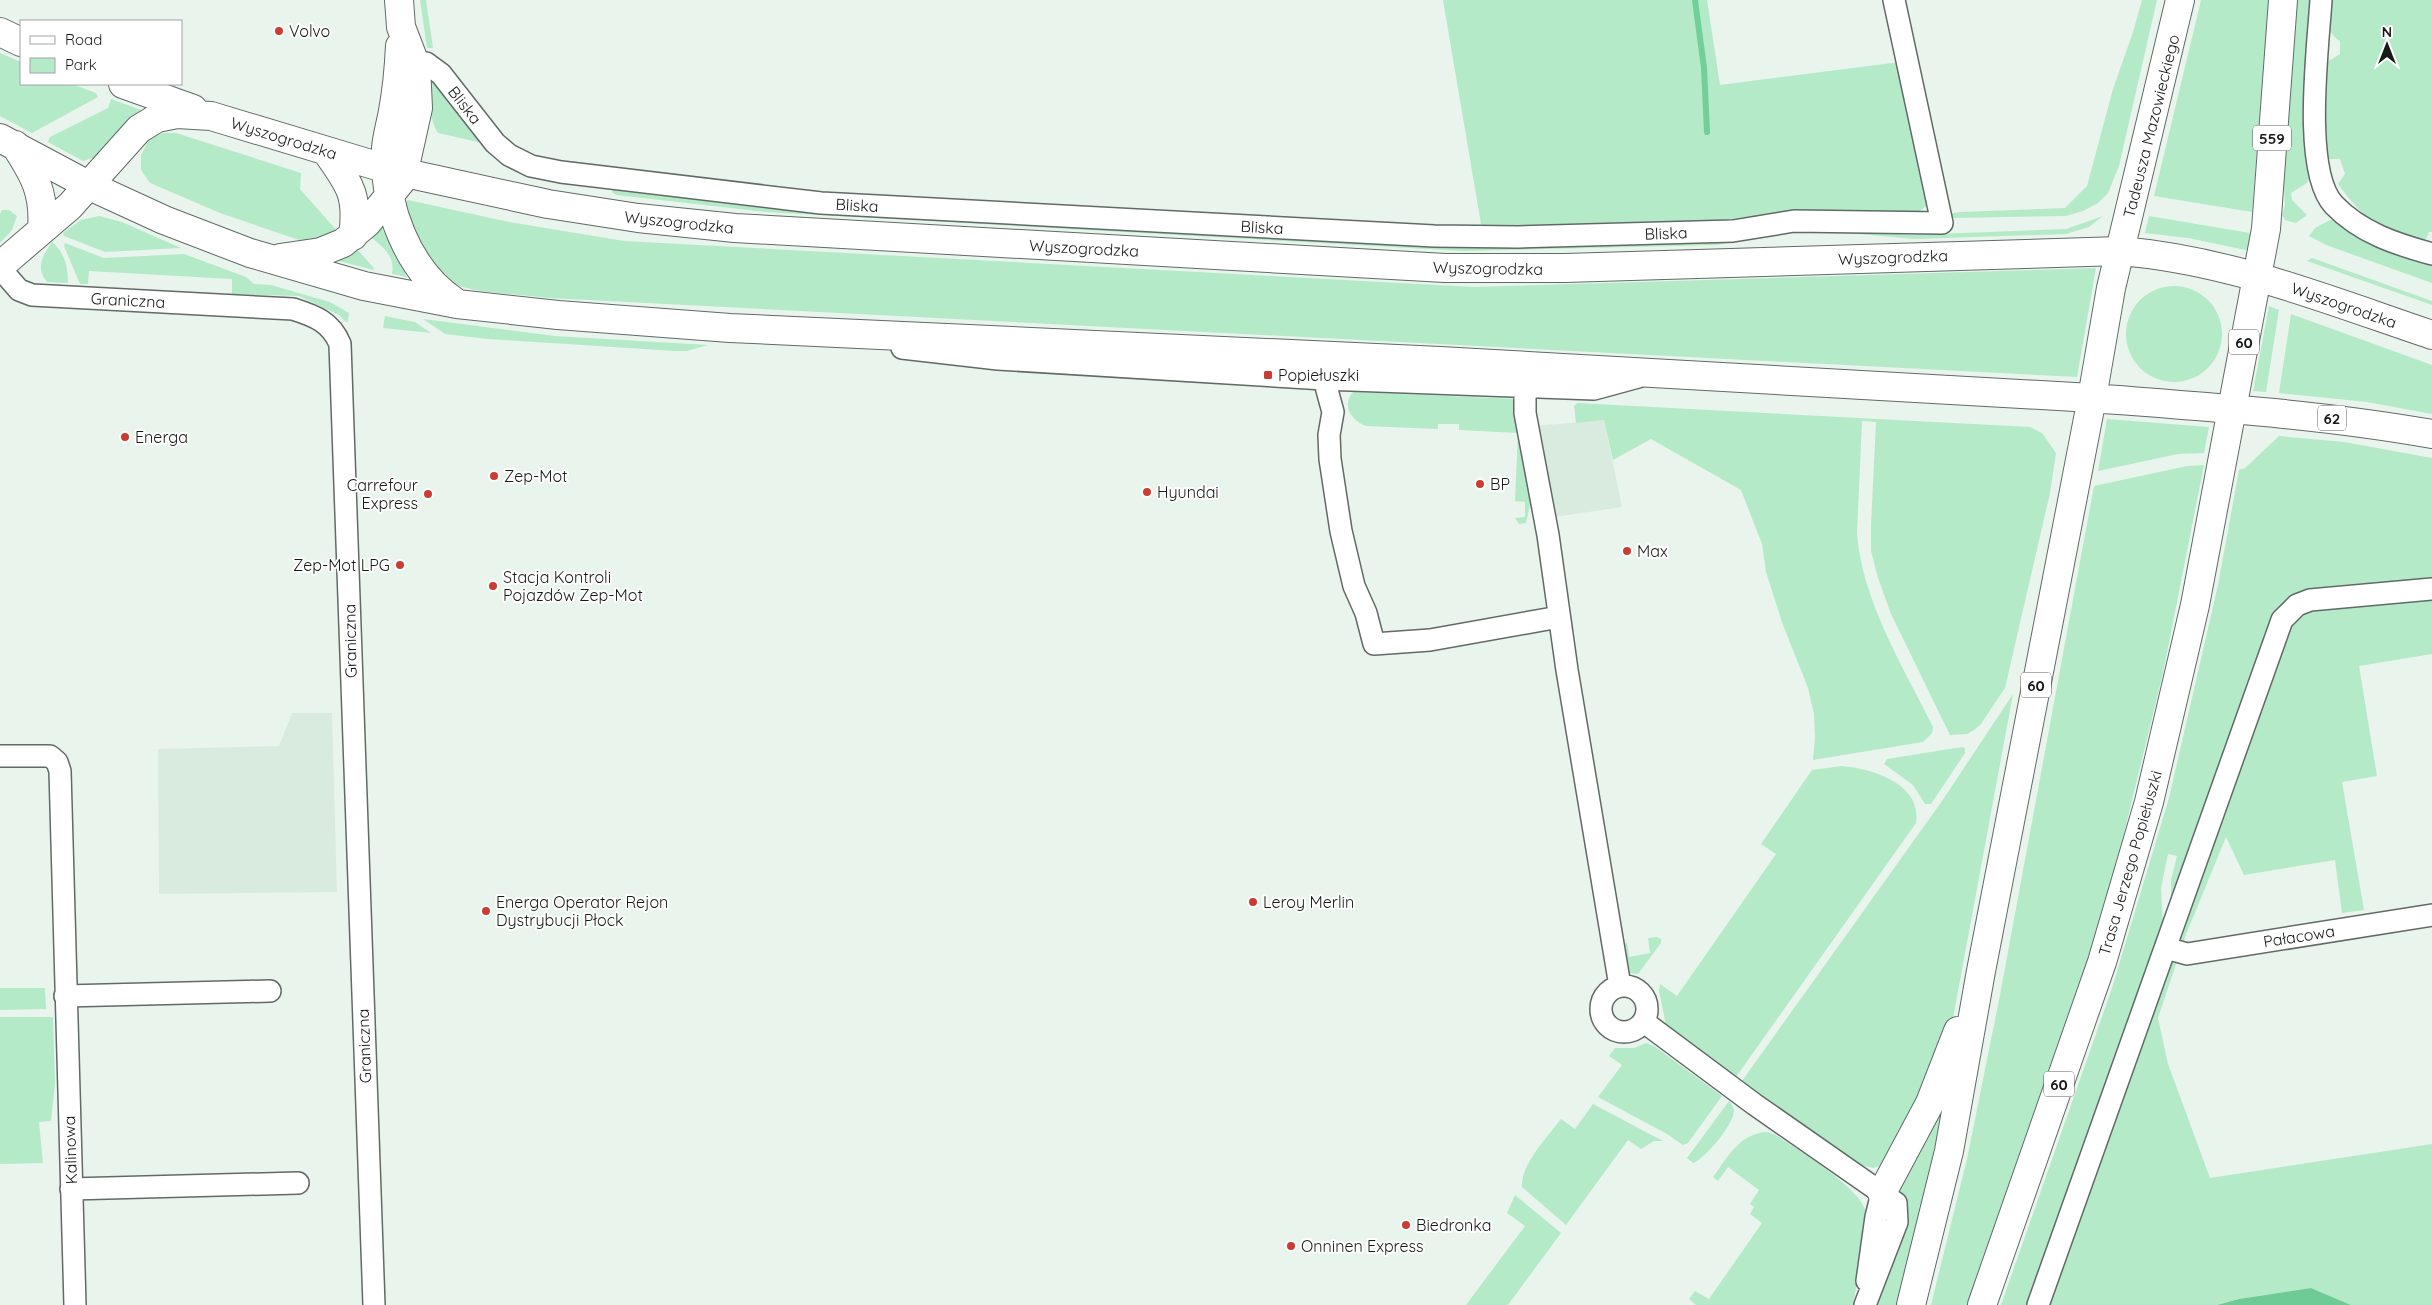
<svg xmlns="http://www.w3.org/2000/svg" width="2432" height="1305" viewBox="0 0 2432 1305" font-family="Quicksand,sans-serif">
  <rect width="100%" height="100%" fill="#e9f4ed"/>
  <path fill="#d9ebdf" d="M 1604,420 L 1622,507 L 1555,517 L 1534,426 Z
    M 292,713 L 332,713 L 337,892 L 159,894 L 158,749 L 279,746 Z"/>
  <path fill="#b4eac8" d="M 420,0 L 426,0 L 433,48 L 427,48 Z
    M 1443,0 L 1707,0 L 1720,85 L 1900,62 L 1929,204 L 1915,215 L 1794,211 L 1712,221 L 1482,230 Z
    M 2142,0 L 2157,0 L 2119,166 L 2108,193 L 2098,203 L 2083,211 L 2066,216 L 1951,218 L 1949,214 L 1960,212 L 2065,208 L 2087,186 L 2113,89 L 2133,32 Z
    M 2201,0 L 2269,0 L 2252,212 L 2154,196 Z
    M 2297,0 L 2314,0 L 2310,177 L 2307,183 L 2291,193 L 2292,200 L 2307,215 L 2296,223 L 2285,220 L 2282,215 L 2285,205 L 2283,170 Z
    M 2330,0 L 2432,0 L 2432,232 L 2429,232 L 2426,239 L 2419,242 C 2377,227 2365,221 2338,184 L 2345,174 L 2340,159 L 2328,159 L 2323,131 L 2327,62 L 2340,54 L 2340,41 C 2323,31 2329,17 2330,0 Z
    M 0,53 L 21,62 L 21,84 L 72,84 L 96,93 L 98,97 L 32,133 L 0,116 Z
    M 432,76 L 482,143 L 438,133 C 428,117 430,96 429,77 Z
    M 111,99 L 144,111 L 131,118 L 96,157 L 83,161 L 48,142 L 50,137 L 108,108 Z
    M 163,133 L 176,133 L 301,173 L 300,189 L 339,233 L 308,242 L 296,239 L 220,213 L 150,183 L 141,170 L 141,155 L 150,138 Z
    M 613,187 L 1090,225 L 1785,230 L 1785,234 L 1717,245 L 1464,251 L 766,212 L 616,195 L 612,192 Z
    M 408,200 L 509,222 L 624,241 L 1474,287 L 2096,268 L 2077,377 L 549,298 C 527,295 475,293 457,285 C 434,275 413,227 404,203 Z
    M 2,210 L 9,210 L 17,216 L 12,230 L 0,243 L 0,214 Z
    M 99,216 L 122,222 L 181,248 L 105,252 L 64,236 L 63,233 L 81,220 Z
    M 2103,216 L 2089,227 L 2066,234 L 1915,239 L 1835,232 L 1835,229 L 1909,235 L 2066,229 Z
    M 2149,216 L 2250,233 L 2249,248 L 2246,250 L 2188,238 L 2145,233 Z
    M 2330,220 L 2337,220 L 2432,262 L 2432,283 L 2326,245 L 2309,236 L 2315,228 Z
    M 381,226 L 407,277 L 392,274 C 395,255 384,249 371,237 Z
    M 52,242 C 65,253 68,267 68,283 L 47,282 C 35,268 43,255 52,242 Z
    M 65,243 L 104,258 L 184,254 L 246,277 L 254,284 L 271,285 L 330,302 L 349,313 L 348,321 L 346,322 L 339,315 L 299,296 L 232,294 L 232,279 L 89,271 L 88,284 L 80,284 L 64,246 Z
    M 356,248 L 373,267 L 374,270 L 335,260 Z
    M 2312,258 L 2432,301 L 2432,305 L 2307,261 Z
    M2126 334a48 48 0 1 1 96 0a48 48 0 1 1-96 0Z
    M 2269,306 L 2279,310 L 2266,392 L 2253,391 Z
    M 2291,314 L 2432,365 L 2432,414 L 2367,402 L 2279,393 Z
    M 385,316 L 415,322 L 431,333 L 383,328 Z
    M 423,319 L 555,336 L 708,345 L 687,351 L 675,351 L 487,339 L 445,334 Z
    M 1353,392 L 1518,399 L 1532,496 L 1526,523 L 1519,524 L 1515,518 L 1525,517 L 1525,502 L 1515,501 L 1518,433 L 1459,430 L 1459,424 L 1438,424 L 1438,429 L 1366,426 C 1352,421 1341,406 1353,392 Z
    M 1577,403 L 2030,427 L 2042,433 L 2056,453 L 2050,493 L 2005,688 L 1981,724 L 1974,730 L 1967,734 L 1950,735 L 1891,614 L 1878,578 L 1871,551 L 1871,525 L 1876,422 L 1862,421 L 1857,533 C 1862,601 1903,666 1933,727 L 1932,733 L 1923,742 L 1813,760 L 1815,738 L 1814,714 L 1808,688 L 1783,625 L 1766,572 L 1762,544 L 1741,490 L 1651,439 L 1613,460 L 1604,420 L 1576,423 L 1574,406 Z
    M 2107,419 L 2209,427 L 2204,453 L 2178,454 L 2098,471 Z
    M 2279,436 L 2344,442 L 2432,458 L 2432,585 L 2294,599 L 2171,908 L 2171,880 L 2177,856 L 2168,854 L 2161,888 L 2163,924 L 2033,1305 L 2001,1305 L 2112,988 L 2169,798 L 2218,585 L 2239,470 L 2245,468 Z
    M 2204,465 L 2163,673 L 2115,870 L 2056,1063 L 2012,1177 L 1968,1305 L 1931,1305 L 1967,1159 L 2000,995 L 2094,486 L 2187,466 Z
    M 2432,595 L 2432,654 L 2359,666 L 2377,776 L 2342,782 L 2364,910 L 2342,913 L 2335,860 L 2244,875 L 2226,837 L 2185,937 L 2158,1018 L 2168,1064 L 2210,1178 L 2432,1144 L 2432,1305 L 2351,1305 L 2311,1288 L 2239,1299 L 2217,1305 L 2045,1305 L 2288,626 L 2310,608 Z
    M 2013,694 L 1953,1018 L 1945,1046 L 1883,1165 L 1873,1168 L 1857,1164 L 1742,1081 L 1942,801 Z
    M 1962,747 L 1965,748 L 1965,753 L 1931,804 L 1925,804 L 1913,785 L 1884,764 L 1887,759 Z
    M 1842,766 C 1874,769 1922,784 1916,823 L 1736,1077 L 1666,1025 L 1659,991 L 1660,984 L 1677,996 L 1776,854 L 1761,844 L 1812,770 Z
    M 1657,937 L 1661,939 L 1661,943 L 1638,974 L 1630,973 L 1625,944 L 1627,942 L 1629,957 L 1650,953 L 1648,938 Z
    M 0,988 L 45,988 L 46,1009 L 0,1010 Z
    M 0,1017 L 53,1017 L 55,1084 L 51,1121 L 39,1122 L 43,1163 L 0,1164 Z
    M 1646,1043 L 1654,1046 L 1722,1096 L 1688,1143 L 1683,1145 L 1667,1134 L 1598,1097 L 1622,1065 L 1609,1056 L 1615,1048 L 1634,1048 Z
    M 1949,1084 L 1899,1305 L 1877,1305 L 1896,1189 Z
    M 1729,1101 C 1731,1104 1734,1107 1734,1111 C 1734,1124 1705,1159 1693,1163 L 1687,1158 Z
    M 1593,1104 L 1663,1141 L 1654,1141 L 1641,1149 L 1628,1140 L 1566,1225 L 1522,1187 C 1520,1165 1549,1135 1561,1119 L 1575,1129 Z
    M 1766,1132 L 1774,1134 C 1794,1147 1864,1190 1866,1213 C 1868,1237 1857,1281 1853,1305 L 1696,1305 L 1689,1299 L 1695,1291 L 1709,1299 L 1762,1223 L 1750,1214 L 1754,1207 L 1750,1204 L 1759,1190 L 1728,1167 L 1718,1181 L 1713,1177 C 1728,1157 1739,1134 1766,1132 Z
    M 1515,1195 L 1561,1233 L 1508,1305 L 1466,1305 L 1525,1226 L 1507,1213 Z"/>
  <path fill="#6ecb95" d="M 2311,1288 L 2351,1305 L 2217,1305 L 2239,1299 Z"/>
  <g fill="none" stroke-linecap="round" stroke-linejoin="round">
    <path stroke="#72cf99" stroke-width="6" d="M 1695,0 L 1704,68 L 1707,132"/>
    <defs>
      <path id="street" d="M 2321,0 C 2318,48 2302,171 2334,205 C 2361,233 2396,244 2432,254
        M 402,62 L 426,63 L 441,74 L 495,143 L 509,155 L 531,166 L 561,172 L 821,203 L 1434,236 L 1518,237 L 1733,231 L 1794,221 L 1942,223 L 1894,0
        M 0,268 L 19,290 L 32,295 L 293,309 C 315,316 331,322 340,344 L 374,1305
        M 902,348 L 998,359 L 1324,379 L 1594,389 L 1638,377
        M 1324,379 L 1333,412 L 1329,435 L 1330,459 L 1341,531 L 1354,586 L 1366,613 L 1374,644 L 1430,640 L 1559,617
        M 1528,386 L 1525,397 L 1525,413 L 1548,535 L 1567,670 L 1620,986
        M 0,756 L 50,756 L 57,762 L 60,771 L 75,1305
        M 2166,948 L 2187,954 L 2432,915
        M1601 1009a23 23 0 1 1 46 0a23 23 0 1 1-46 0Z
        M 65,996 L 270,991
        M 1644,1022 L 1754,1104 L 1896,1203 L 1897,1222 L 1865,1305
        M 71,1189 L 298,1183
        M 1867,1281 L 1876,1217 L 1882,1193
        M 2038,1305 L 2282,620 L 2297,605 L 2310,600 L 2432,589"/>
      <path id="secondary" d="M 0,32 L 21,42
        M 400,46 C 399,67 397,89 393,111 C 391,123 387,135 386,148 C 383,205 407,270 455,302
        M 123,84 L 193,109
        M 0,138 L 90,186 L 164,220 L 250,253 L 364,286 L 457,304 L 558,315 L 730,328 L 1440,361 L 2092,398
        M 15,145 C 34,174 45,193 42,229
        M 326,151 C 349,184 359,194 353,236
        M 280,258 L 321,252 L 343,243 L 367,223 L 402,180 L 418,108 L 416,66 L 401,27 L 399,0
        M 0,266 L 70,206 L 139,129 L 157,118 L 177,114 L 211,116 L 387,169 L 548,204 L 638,218 L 735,228 L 1445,268 L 1565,268 L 2120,251"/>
      <path id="primary" d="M 2120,251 C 2230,260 2328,300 2432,335
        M 2092,398 C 2206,407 2319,414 2432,434
        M 1882,1193 L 1930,1103 L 1958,1031
        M 1911,1305 L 1949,1151 L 1981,971 L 2092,398 L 2111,288 L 2180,0
        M 1982,1305 L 2102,962 L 2149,802 L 2195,605 L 2266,229 L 2283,0"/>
    </defs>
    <use href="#street" stroke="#616b65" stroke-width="24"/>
    <use href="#secondary" stroke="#616b65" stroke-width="30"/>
    <use href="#primary" stroke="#616b65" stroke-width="30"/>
    <use href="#street" stroke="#fff" stroke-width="21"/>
    <use href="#secondary" stroke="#fff" stroke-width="28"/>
    <use href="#primary" stroke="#fff" stroke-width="28"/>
  </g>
  <g fill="#cb3d32" stroke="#fff" stroke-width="2">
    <circle cx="279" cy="31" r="5"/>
    <rect x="1263" y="370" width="10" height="10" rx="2.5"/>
    <circle cx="125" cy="437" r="5"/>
    <circle cx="494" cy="476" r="5"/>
    <circle cx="1480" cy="484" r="5"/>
    <circle cx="1147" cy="492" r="5"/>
    <circle cx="428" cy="494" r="5"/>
    <circle cx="1627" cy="551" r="5"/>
    <circle cx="400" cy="565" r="5"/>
    <circle cx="493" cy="586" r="5"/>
    <circle cx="1253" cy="902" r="5"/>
    <circle cx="486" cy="911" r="5"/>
    <circle cx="1406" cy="1225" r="5"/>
    <circle cx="1291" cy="1246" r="5"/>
  </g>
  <g text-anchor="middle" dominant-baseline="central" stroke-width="4" stroke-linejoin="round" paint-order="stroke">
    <g fill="#fff" stroke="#5d5f5d" stroke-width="1">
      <rect x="2253" y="125.5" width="38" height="25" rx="4"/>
      <rect x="2229" y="329.5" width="30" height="25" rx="4"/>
      <rect x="2318" y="405.5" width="28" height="25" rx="4"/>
      <rect x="2021" y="672.5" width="30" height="25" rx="4"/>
      <rect x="2044" y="1071.5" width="30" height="25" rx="4"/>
    </g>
    <g font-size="15" font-weight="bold" fill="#171b18">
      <text x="2272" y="138">559</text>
      <text x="2244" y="342">60</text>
      <text x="2332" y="418">62</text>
      <text x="2036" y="685">60</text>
      <text x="2059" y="1084">60</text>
    </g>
    <g font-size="16" fill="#171b18" stroke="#fff" text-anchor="start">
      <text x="289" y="31">Volvo</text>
      <text x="1278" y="375">Popiełuszki</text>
      <text x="135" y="437">Energa</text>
      <text x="504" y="476">Zep-Mot</text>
      <text x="1490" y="484">BP</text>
      <text x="418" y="485" text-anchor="end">Carrefour<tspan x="418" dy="18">Express</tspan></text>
      <text x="1157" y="492">Hyundai</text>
      <text x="1637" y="551">Max</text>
      <text x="390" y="565" text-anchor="end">Zep-Mot LPG</text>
      <text x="503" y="577">Stacja Kontroli<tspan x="503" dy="18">Pojazdów Zep-Mot</tspan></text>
      <text x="496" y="902">Energa Operator Rejon<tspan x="496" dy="18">Dystrybucji Płock</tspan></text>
      <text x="1263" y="902">Leroy Merlin</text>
      <text x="1416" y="1225">Biedronka</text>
      <text x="1301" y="1246">Onninen Express</text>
    </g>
    <g font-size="16" fill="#171b18" stroke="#fff">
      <text transform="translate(465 105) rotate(52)">Bliska</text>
      <text transform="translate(2151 126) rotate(-76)">Tadeusza Mazowieckiego</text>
      <text transform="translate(284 138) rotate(17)">Wyszogrodzka</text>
      <text transform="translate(857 205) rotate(3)">Bliska</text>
      <text transform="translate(679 222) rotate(6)">Wyszogrodzka</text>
      <text transform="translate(1262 227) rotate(3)">Bliska</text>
      <text transform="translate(1666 233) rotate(-2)">Bliska</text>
      <text transform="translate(1084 248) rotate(3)">Wyszogrodzka</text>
      <text transform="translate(1893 257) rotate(-2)">Wyszogrodzka</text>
      <text transform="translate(1488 268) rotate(1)">Wyszogrodzka</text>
      <text transform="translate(128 300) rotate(3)">Graniczna</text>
      <text transform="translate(2344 305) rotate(19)">Wyszogrodzka</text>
      <text transform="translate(350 641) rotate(-91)">Graniczna</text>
      <text transform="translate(2130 863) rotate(-74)">Trasa Jerzego Popiełuszki</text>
      <text transform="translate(2299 936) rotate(-9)">Pałacowa</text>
      <text transform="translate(364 1046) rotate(-92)">Graniczna</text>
      <text transform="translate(70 1150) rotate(-92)">Kalinowa</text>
    </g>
  </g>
  <rect x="20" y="20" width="162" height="65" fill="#ffffff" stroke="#a2a4a3"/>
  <rect x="30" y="36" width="25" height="8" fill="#ffffff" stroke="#a2a4a3"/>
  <text x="65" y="45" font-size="15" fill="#171b18">Road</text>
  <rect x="30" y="58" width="25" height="15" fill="#b4eac8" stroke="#a2a4a3"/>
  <text x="65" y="70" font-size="15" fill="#171b18">Park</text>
  <g transform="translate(2387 45)" stroke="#ffffff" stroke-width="4" paint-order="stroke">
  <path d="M0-4L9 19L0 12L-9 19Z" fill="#171b18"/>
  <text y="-8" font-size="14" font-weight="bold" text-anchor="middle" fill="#171b18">N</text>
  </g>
</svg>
